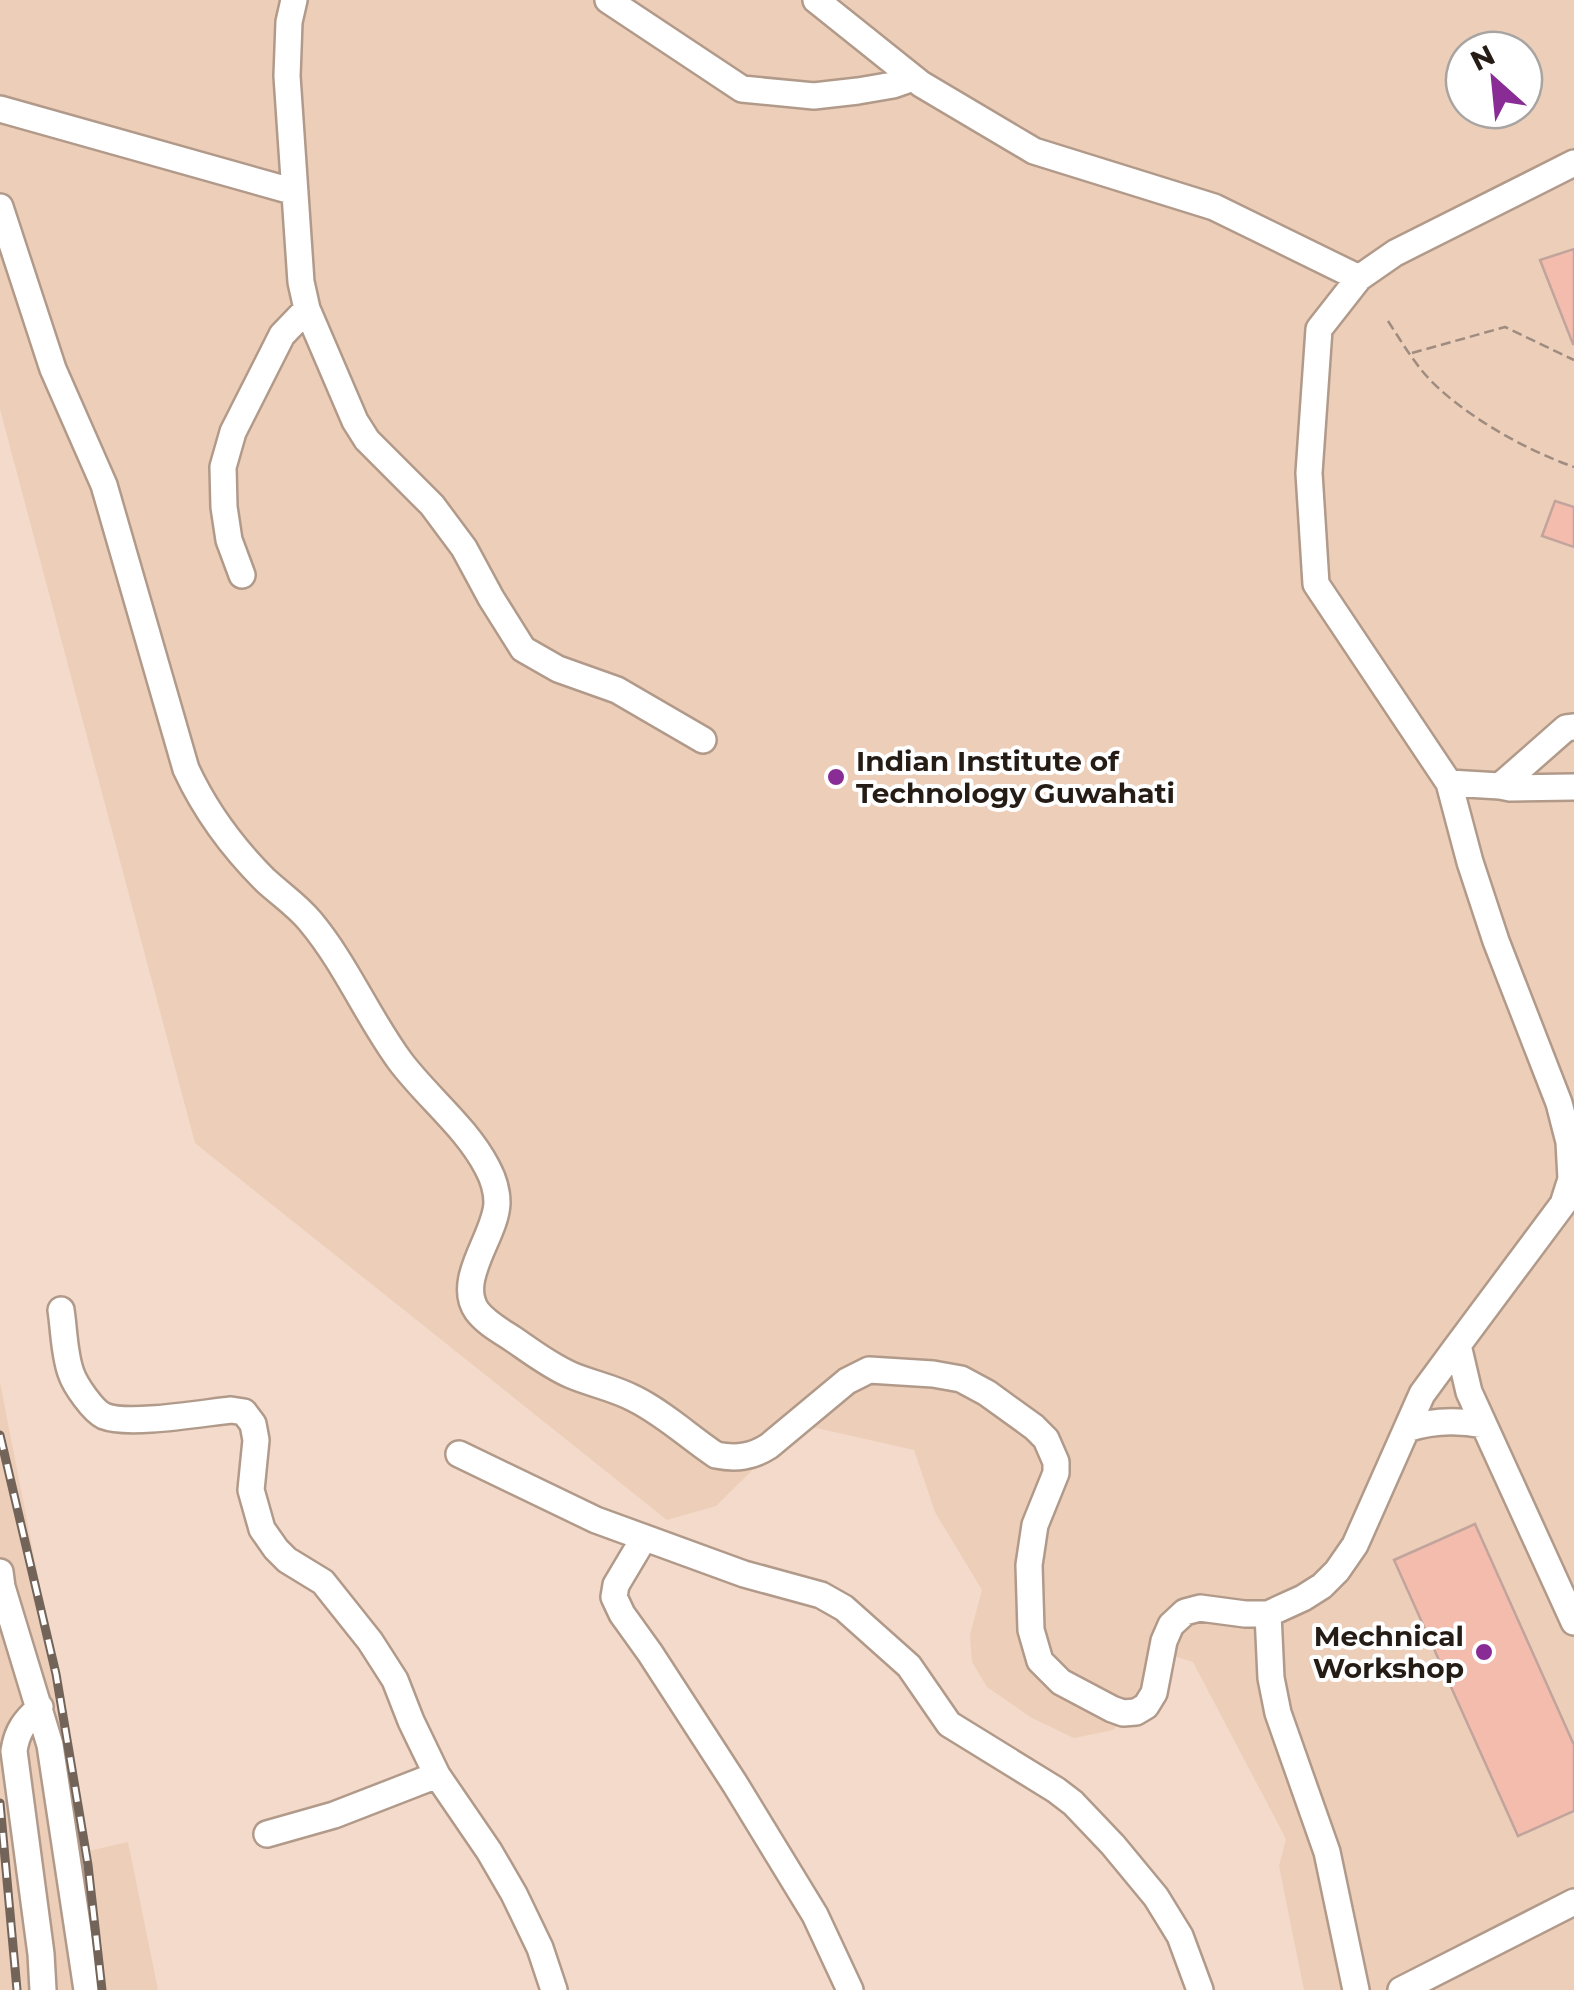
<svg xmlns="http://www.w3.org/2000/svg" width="1574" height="1990" viewBox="0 0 1574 1990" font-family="Montserrat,sans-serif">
  <rect width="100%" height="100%" fill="#f3daca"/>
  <path fill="#edceb9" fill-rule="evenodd" d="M 0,0 L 1574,0 L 1574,1990 L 1304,1990 L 1279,1866 L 1286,1839 L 1193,1662 L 1174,1656 L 1136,1705 L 1113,1730 L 1074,1738 L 1032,1718 L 987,1687 L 972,1662 L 970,1635 L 982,1590 L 935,1512 L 914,1450 L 799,1424 L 716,1506 L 667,1520 L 195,1143 L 0,409 ZM 1464,50 L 1524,50 L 1524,110 L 1464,110 Z
    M 0,1383 L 44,1607 L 84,1852 L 128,1842 L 158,1990 L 0,1990 Z"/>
  <path fill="#f4bcac" stroke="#c1a49c" stroke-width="2.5" d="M 1574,249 L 1574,344 L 1573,344 L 1540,260 Z
    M 1555,501 L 1574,507 L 1574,547 L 1542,536 Z
    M 1475,1524 L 1574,1745 L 1574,1811 L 1518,1836 L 1394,1560 Z"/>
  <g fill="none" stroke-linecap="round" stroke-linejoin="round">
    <defs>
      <path id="minor" d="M 294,0 L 289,22 L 287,76 L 301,282 L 307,309 L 355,421 L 367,440 L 432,505 L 464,548 L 491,598 L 523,649 L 558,669 L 617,690 L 703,740
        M 608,0 L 742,89 L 814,96 L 858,91 L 893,85 L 913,78
        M 816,0 L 921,84 L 1034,151 L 1214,207 L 1359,278 L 1395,253 L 1574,163
        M 0,109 L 295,192
        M 0,207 L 53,369 L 104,485 L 186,769 C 205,810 233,848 265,880 C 280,894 297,905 310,921 C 346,964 367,1016 400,1061 C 427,1097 466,1127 487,1167 C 493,1178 497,1190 497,1203 C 496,1236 455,1280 477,1311 C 486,1323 501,1331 513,1339 C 532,1352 550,1366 571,1375 C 592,1384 615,1388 635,1399 C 665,1414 689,1437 716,1455 C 736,1459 752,1457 769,1446 L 847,1381 L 869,1370 L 933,1374 L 961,1379 L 987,1393 L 1034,1427 L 1046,1439 L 1056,1462 L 1056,1473 L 1035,1525 L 1029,1565 L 1031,1630 L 1040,1661 L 1061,1682 L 1112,1709 L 1123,1713 L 1136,1712 L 1146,1706 L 1154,1693 L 1164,1641 L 1171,1625 L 1185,1612 L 1200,1608 L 1245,1614 L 1268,1614 L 1303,1598 L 1322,1586 L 1337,1571 L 1355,1545 L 1422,1394 L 1458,1345
        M 1359,278 L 1319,329 L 1309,473 L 1316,584 L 1449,783 L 1470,862 L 1496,941 L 1559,1103 L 1569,1142 L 1571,1179 L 1563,1204 L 1458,1345 L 1469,1392 L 1574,1622
        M 242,575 L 229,540 L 224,507 L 223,467 L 233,432 L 282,335 L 307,309
        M 1449,783 L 1500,786 L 1566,728 L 1574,727
        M 1500,786 L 1510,788 L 1574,787
        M 61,1310 C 64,1329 64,1354 71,1373 C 75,1385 93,1411 104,1416 C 129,1426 202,1413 231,1410 L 244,1412 L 253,1424 L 256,1440 L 251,1490 L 262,1529 L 276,1549 L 287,1560 L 323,1582 L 370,1641 L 395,1680 L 411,1721 L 437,1775 L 489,1851 L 514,1894 L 540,1948 L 554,1990
        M 1407,1429 C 1433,1420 1458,1420 1484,1425
        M 459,1454 L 596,1520 L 744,1574 L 821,1595 L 844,1608 L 909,1666 L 949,1724 L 1056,1790 L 1073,1803 L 1113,1845 L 1156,1897 L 1180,1936 L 1200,1990
        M 644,1538 L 616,1585 L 614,1597 L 622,1614 L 650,1653 L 735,1784 L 815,1915 L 850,1990
        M 0,1572 L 2,1587 L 50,1745 L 87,1990
        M 1268,1614 L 1271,1678 L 1278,1713 L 1327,1852 L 1356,1990
        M 40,1707 C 25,1721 17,1730 14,1751 L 41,1954 L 43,1990
        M 267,1834 L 334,1815 L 437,1775
        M 1401,1990 L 1574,1902"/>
    </defs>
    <use href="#minor" stroke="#b19a8a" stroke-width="30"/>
    <path stroke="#9f8c80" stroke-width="2.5" stroke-dasharray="10 5" stroke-linecap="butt" d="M 1388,321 C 1399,338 1410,356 1423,372 C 1457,412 1525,450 1574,467
      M 1412,353 L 1505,327 L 1574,360"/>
    <use href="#minor" stroke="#fff" stroke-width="25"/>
    <defs>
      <path id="rail" d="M 0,1435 L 56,1674 L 88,1865 L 102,1990
        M 0,1803 L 17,1990"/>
    </defs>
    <use href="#rail" stroke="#73645a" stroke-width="9"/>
    <use href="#rail" stroke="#fff" stroke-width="5" stroke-dasharray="15" stroke-linecap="butt"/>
  </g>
  <g fill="#892c96" stroke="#fff" stroke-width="4">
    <circle cx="836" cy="777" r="10"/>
    <circle cx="1484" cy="1652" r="10"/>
  </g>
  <g text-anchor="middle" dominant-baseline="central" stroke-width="8" stroke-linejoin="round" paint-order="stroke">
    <g font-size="28" font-weight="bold" fill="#251c16" stroke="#fff" text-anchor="start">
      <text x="856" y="761">Indian Institute of<tspan x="856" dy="32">Technology Guwahati</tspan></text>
      <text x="1464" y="1636" text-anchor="end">Mechnical<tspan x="1464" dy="32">Workshop</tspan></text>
    </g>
  </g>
  <g transform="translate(1494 80) rotate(333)"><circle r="48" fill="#ffffff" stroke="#a8a4a2" stroke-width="2.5"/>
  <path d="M0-8L18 38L0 25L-18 38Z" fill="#892c96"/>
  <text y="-15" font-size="28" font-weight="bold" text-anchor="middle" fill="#251c16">N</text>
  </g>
</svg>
